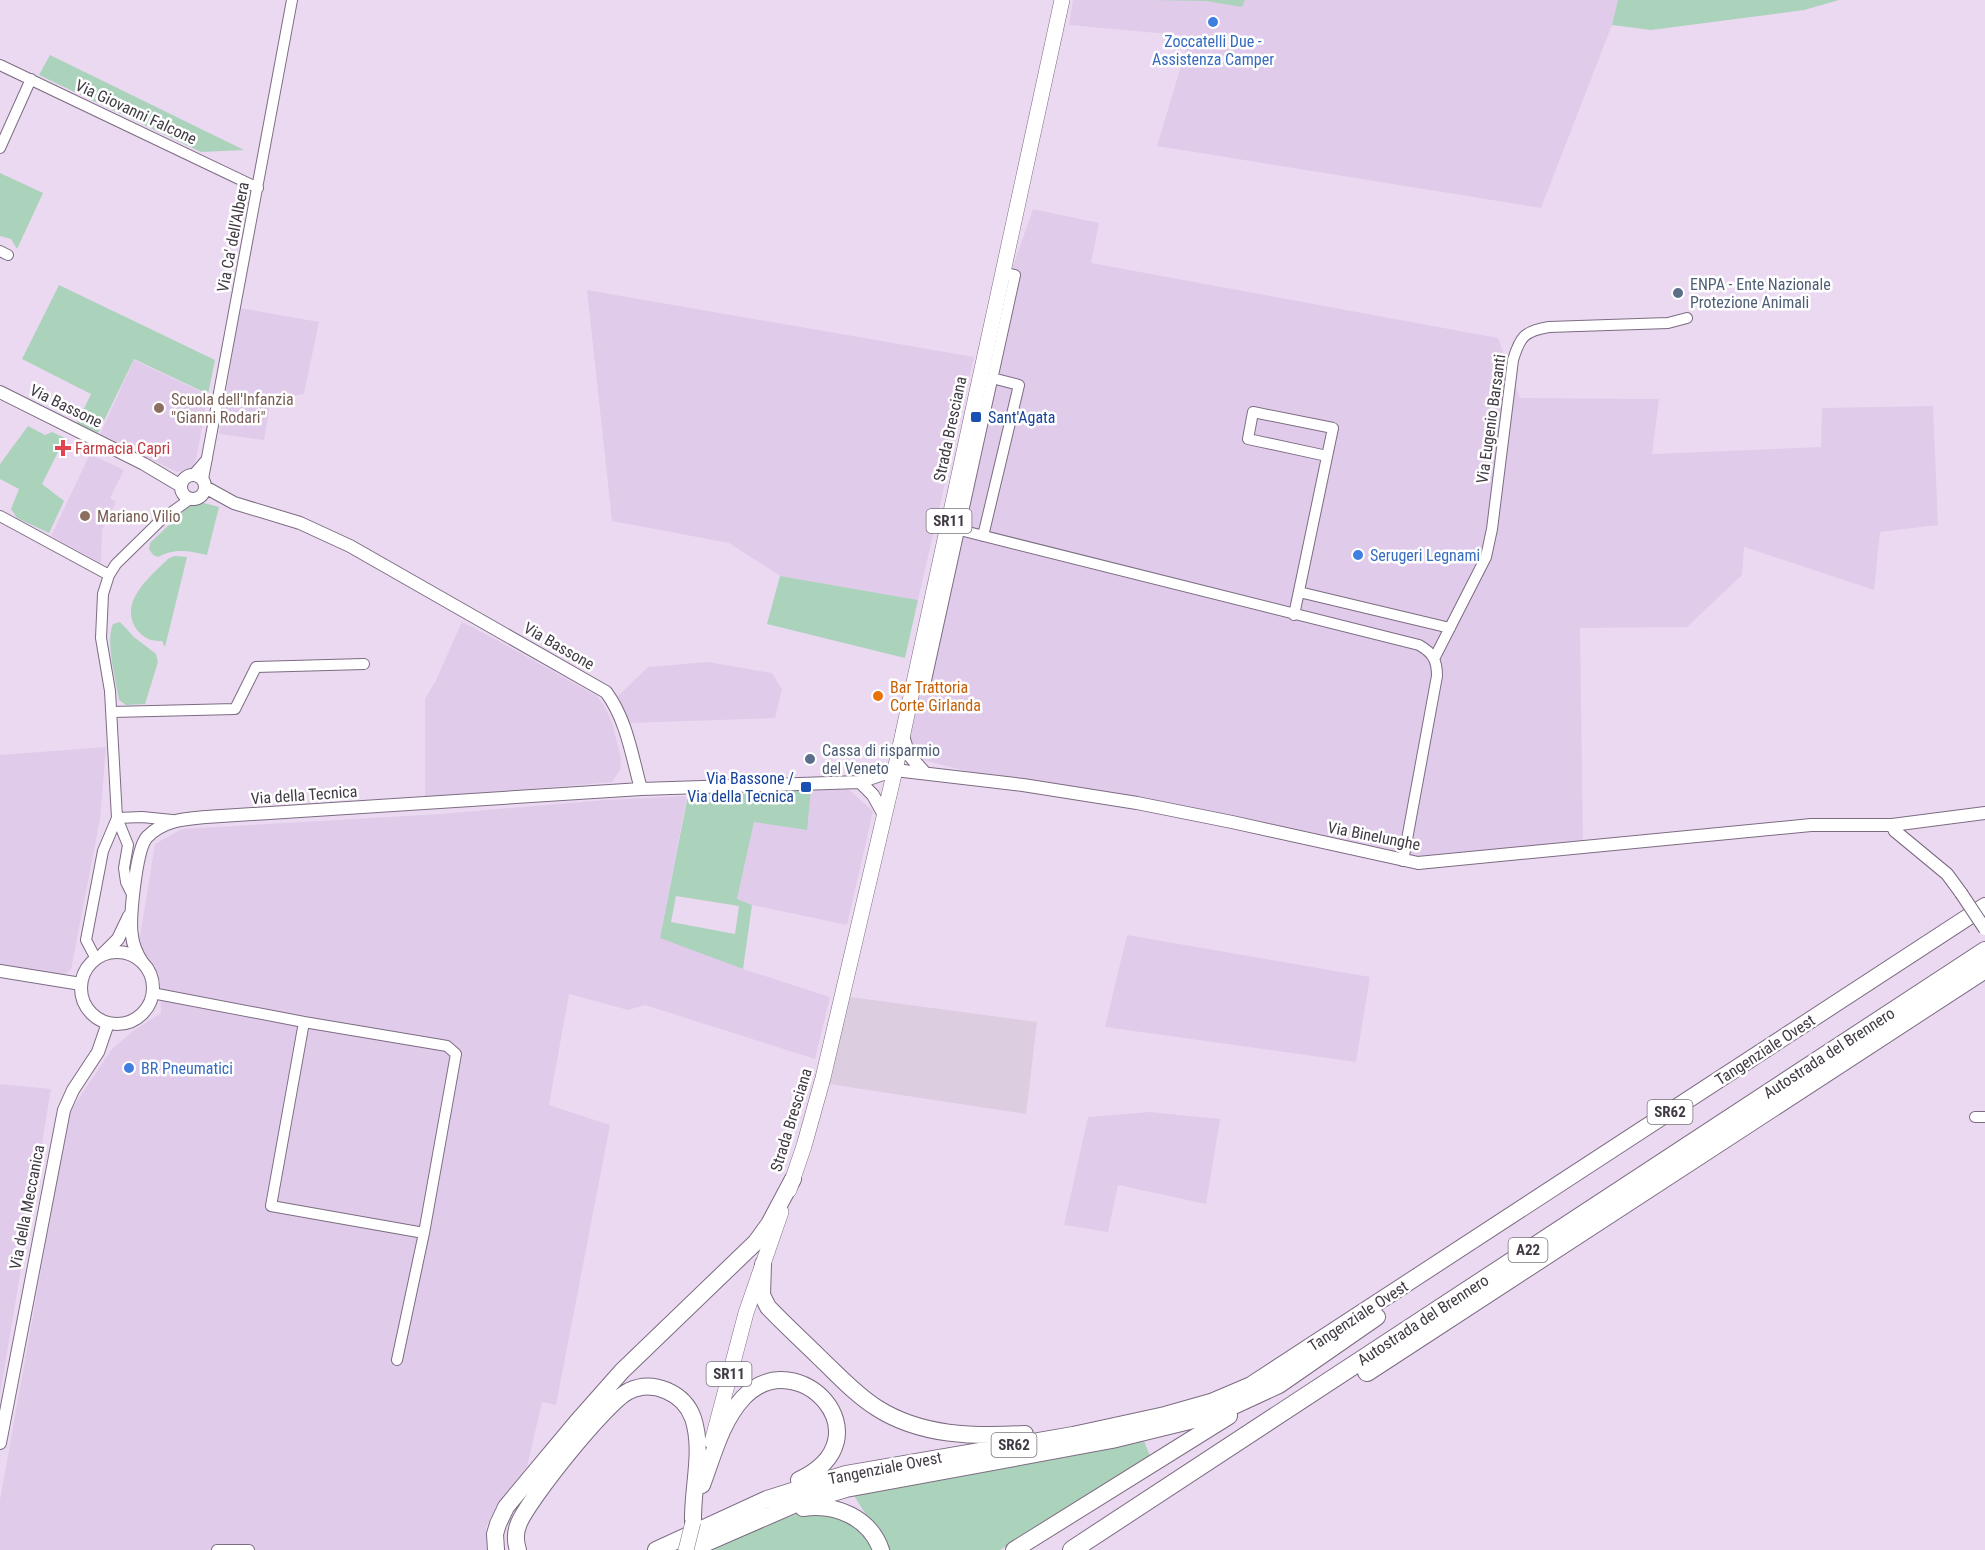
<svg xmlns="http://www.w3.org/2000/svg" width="1985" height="1550" viewBox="0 0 1985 1550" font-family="'Roboto Condensed',sans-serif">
  <rect width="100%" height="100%" fill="#ebd9f2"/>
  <path fill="#ddcde0" d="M 850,997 L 1037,1022 L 1026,1114 L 829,1084 Z"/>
  <path fill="#e1cbea" d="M 1073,0 L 1618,0 L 1612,25 L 1541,208 L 1157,146 L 1190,36 L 1069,25 Z
    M 1033,209 L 1099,223 L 1091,263 L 1498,338 L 1520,398 L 1659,399 L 1652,454 L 1821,447 L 1822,408 L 1933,406 L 1938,525 L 1880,532 L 1874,590 L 1744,547 L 1742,575 L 1687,627 L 1580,628 L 1583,843 L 1411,859 L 986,776 L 919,759 L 912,750 L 910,737 L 1011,272 Z
    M 587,290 L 974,357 L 918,600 L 780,576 L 729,543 L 612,521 Z
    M 240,308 L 319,322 L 304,394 L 271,399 L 264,440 L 219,434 Z
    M 134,360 L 208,395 L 196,459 L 193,467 L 188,470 L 177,472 L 100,434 Z
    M 90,454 L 124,470 L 110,498 L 116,502 L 102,530 L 101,563 L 51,536 Z
    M 462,622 L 497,640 L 597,696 L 604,705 L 612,723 L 621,758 L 620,770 L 612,782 L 425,798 L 425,699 L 436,680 Z
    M 708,662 L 772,673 L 782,689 L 775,718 L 629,723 L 618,696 L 648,667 Z
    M 106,747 L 100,819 L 71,970 L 64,975 L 0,964 L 0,755 Z
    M 846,787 L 873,811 L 847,925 L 752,905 L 737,899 L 754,822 L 806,829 L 811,789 Z
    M 687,796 L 660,937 L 743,969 L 830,997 L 815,1059 L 645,1005 L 628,1010 L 569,994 L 549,1105 L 610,1125 L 556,1405 L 542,1402 L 527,1467 L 496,1506 L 486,1527 L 487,1550 L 0,1550 L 0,1500 L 69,1113 L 112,1049 L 133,1031 L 161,1013 L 160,981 L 139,942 L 155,844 L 182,829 L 440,814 L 605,800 Z
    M 1127,935 L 1370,977 L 1356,1062 L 1105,1027 Z
    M 0,1084 L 51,1089 L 0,1395 Z
    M 1150,1112 L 1220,1119 L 1206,1204 L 1118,1185 L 1108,1232 L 1064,1225 L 1088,1117 Z"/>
  <path fill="#abd2bb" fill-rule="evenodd" d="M 1151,0 L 1245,0 L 1242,7 L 1206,1 Z
    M 1618,0 L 1839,0 L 1804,10 L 1651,30 L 1612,25 Z
    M 50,55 L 244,150 L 201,152 L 39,75 Z
    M 0,173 L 43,193 L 17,249 L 11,239 L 0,236 Z
    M 59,285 L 215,360 L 208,394 L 134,359 L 98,433 L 77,423 L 91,394 L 22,359 Z
    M 28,426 L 45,435 L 52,432 L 65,438 L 42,484 L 64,501 L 49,533 L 17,518 L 11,509 L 19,489 L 0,479 L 0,464 Z
    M 200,502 L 219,507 L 207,555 C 189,551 176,548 158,557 L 153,555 L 149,549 L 150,543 L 188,507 Z
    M 175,556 L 187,557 L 165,647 L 162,641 C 151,641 145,639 137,630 C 117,602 151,576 169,558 Z
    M 780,576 L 918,600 L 905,658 L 767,624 Z
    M 120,622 L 134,637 L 156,654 L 158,662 L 145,704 L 126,705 L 119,700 C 116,680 105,642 113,624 Z
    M 811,789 L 807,830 L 754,822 L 737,899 L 752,905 L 743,969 L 660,938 L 688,795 ZM 676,896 L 739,906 L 735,934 L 671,922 Z
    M 1144,1441 L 1150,1456 L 1000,1550 L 888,1550 L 853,1494 Z
    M 814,1512 C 831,1516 857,1521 868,1536 C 871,1540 873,1546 875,1550 L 700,1550 L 797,1514 Z"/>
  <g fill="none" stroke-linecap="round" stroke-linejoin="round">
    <defs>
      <path id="minor" d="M 0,65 L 258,188
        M 0,148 L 31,79
        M 0,251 L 8,255
        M 194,474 L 207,459
        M 203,479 L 292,0
        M 0,516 L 109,575
        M 948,527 L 1419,645 C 1433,653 1437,660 1437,676 L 1403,861
        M 983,536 L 1019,385 L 992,378
        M 1299,592 L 1450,628
        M 1294,615 L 1333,428 L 1253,412 L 1248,439 L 1327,456
        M 1435,657 L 1486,557 L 1492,529 L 1513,360 C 1520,337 1524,331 1549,327 L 1668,323 L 1687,318
        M 911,694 L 925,685 L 1015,275 L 1002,272
        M 112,712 L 235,709 L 256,667 L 364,664
        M 117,818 L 142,817 L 172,820
        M 133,896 L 126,882 L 124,868 L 128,845 L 117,818 L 110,691 L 101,638 L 103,594 L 109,575 L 116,564 L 161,520 L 190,499
        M 96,959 L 86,940 L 103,851 L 117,818
        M 152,993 L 304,1022 L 447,1046 L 456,1054 L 424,1233 L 397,1360
        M 304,1022 L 271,1206 L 424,1233
        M 1975,1117 L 1985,1117
        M 217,1550 L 249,1550"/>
      <path id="tertiary" d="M 0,392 L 144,464 L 181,486
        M181 487a12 12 0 1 1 24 0a12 12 0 1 1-24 0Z
        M 205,487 L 234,503 L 300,523 L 350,546 L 606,692 C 627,720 632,757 641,789
        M 902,733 L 909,755 L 925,773
        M 860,782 L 873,795 L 884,815
        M 1892,825 L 1895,831 L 1947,874 L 1961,893
        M81 988a36 36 0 1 1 72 0a36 36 0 1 1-72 0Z
        M 103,954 L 118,939 L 129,916
        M 142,962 C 137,954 133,946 132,936 C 129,920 136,849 147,837 C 164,820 184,819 206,817 L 641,789 L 860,782 L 895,770 L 1023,785 L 1137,803 L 1232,822 L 1418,863 L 1811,825 L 1892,825 L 1985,813
        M 0,971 L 81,984
        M 0,1443 L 64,1110 L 73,1090 L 98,1052 L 108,1023"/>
      <path id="primary" d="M 789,1190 L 804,1146 L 823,1078 L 895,770 L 1062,0
        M 712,1442 L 746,1313 L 781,1212"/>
      <path id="trunk" d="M 763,1264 L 762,1295 L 768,1307 C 785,1325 804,1342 821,1359 C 839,1376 856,1395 877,1408 C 921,1436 974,1437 1025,1434
        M 702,1485 C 713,1456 721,1422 743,1398 C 798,1340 889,1438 799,1480
        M 803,1508 C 836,1503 870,1518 881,1550
        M 496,1550 L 495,1534 L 498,1524 L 506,1507 L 576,1423 L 622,1371 L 756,1242 L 769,1224 L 793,1179
        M 518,1550 C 515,1541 515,1532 519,1523 C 529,1499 607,1401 629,1391 C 653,1379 684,1393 693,1418 C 704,1451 692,1488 693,1522
        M 656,1550 L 767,1499 L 846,1474 L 1073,1435 L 1165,1415 L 1211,1402 L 1251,1385 L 1985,906
        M 690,1550 L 796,1504 L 846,1489 L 1112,1440 L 1214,1415 L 1279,1385 L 1377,1317
        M 1014,1550 L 1229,1416"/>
      <path id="motorway" d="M 1367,1372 L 1985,969
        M 1072,1550 L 1985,951"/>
    </defs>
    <use href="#minor" stroke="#7c6c82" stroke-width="12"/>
    <use href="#tertiary" stroke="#7c6c82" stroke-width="14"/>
    <use href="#primary" stroke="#7c6c82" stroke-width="16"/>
    <use href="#trunk" stroke="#7c6c82" stroke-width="18"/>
    <use href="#motorway" stroke="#7c6c82" stroke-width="20"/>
    <use href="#minor" stroke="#fff" stroke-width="10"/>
    <use href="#tertiary" stroke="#fff" stroke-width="12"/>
    <use href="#primary" stroke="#fff" stroke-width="15"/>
    <use href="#trunk" stroke="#fff" stroke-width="16"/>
    <use href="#motorway" stroke="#fff" stroke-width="18"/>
    <defs>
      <path id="tertiary-bridge" d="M 1961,893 L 1985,929"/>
      <path id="primary-bridge" d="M 686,1550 L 693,1522"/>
    </defs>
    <use href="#tertiary-bridge" stroke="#7c6c82" stroke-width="14" stroke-linecap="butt"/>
    <use href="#primary-bridge" stroke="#7c6c82" stroke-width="16" stroke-linecap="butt"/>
    <use href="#tertiary-bridge" stroke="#fff" stroke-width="12"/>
    <use href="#primary-bridge" stroke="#fff" stroke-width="15"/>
  </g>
  <g fill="#3f7fe0" stroke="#fff" stroke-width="2">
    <circle cx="1213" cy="22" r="6"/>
    <circle cx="1358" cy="555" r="6"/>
    <circle cx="129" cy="1068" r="6"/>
  </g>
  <g fill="#5c6f8a" stroke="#fff" stroke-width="2">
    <circle cx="1678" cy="293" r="6"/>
    <circle cx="810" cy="759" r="6"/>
  </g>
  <g fill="#8d6e63" stroke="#fff" stroke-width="2">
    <circle cx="159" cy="408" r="6"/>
    <circle cx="85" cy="516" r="6"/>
  </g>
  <g fill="#1a4fb4" stroke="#fff" stroke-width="2">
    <rect x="970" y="411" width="12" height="12" rx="3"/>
    <rect x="800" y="781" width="12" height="12" rx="3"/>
  </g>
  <path fill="#e0444e" stroke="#fff" stroke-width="2" d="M60 439h6v6h6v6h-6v6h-6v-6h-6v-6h6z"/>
  <circle fill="#e8710a" stroke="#fff" stroke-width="2" cx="878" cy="696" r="6"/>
  <g text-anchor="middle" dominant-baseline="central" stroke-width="5" stroke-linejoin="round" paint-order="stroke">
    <g fill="#fff" stroke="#7a757c" stroke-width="1.5">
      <rect x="926.5" y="509" width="45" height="24" rx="4.5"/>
      <rect x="1647.5" y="1100" width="45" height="24" rx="4.5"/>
      <rect x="1508.5" y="1238" width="39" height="24" rx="4.5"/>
      <rect x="706.5" y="1362" width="45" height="24" rx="4.5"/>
      <rect x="991.5" y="1433" width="45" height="24" rx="4.5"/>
    </g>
    <g font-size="15" font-weight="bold" fill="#413a44">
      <text x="949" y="521">SR11</text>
      <text x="1670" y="1112">SR62</text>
      <text x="1528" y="1250">A22</text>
      <text x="729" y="1374">SR11</text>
      <text x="1014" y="1445">SR62</text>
    </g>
    <g font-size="16" fill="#366cbe" stroke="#fff" text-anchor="start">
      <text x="1213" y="41" text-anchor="middle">Zoccatelli Due -<tspan x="1213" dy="18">Assistenza Camper</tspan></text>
      <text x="1370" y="555">Serugeri Legnami</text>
      <text x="141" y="1068">BR Pneumatici</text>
    </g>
    <g font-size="16" fill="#413a44" stroke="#fff">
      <text transform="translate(136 112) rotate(25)">Via Giovanni Falcone</text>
      <text transform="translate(233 237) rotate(-79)">Via Ca' dell'Albera</text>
      <text transform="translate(66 406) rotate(26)">Via Bassone</text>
      <text transform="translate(1491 419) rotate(-82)">Via Eugenio Barsanti</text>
      <text transform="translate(950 429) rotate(-78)">Strada Bresciana</text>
      <text transform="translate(559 646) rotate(30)">Via Bassone</text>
      <text transform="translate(304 795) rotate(-4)">Via della Tecnica</text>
      <text transform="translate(1374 836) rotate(11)">Via Binelunghe</text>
      <text transform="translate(1765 1050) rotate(-33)">Tangenziale Ovest</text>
      <text transform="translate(1829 1053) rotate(-33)">Autostrada del Brennero</text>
      <text transform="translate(791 1120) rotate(-73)">Strada Bresciana</text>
      <text transform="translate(27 1207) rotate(-79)">Via della Meccanica</text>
      <text transform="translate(1358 1316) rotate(-33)">Tangenziale Ovest</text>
      <text transform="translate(1423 1320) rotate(-33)">Autostrada del Brennero</text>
      <text transform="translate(885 1468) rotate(-11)">Tangenziale Ovest</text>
    </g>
    <g font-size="16" fill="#4e5e75" stroke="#fff" text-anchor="start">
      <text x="1690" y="284">ENPA - Ente Nazionale<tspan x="1690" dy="18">Protezione Animali</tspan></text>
      <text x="822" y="750">Cassa di risparmio<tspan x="822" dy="18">del Veneto</tspan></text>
    </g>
    <g font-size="16" fill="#785e54" stroke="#fff" text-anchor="start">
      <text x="171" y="399">Scuola dell'Infanzia<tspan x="171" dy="18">"Gianni Rodari"</tspan></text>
      <text x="97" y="516">Mariano Vilio</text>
    </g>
    <g font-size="16" fill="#164399" stroke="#fff" text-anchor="start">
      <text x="988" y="417">Sant'Agata</text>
      <text x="794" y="778" text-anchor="end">Via Bassone /<tspan x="794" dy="18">Via della Tecnica</tspan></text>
    </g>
    <g font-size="16" fill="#be3a42" stroke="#fff" text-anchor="start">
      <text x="75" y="448">Farmacia Capri</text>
    </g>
    <g font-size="16" fill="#c56008" stroke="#fff" text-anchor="start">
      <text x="890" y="687">Bar Trattoria<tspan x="890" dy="18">Corte Girlanda</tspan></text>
    </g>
  </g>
</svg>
